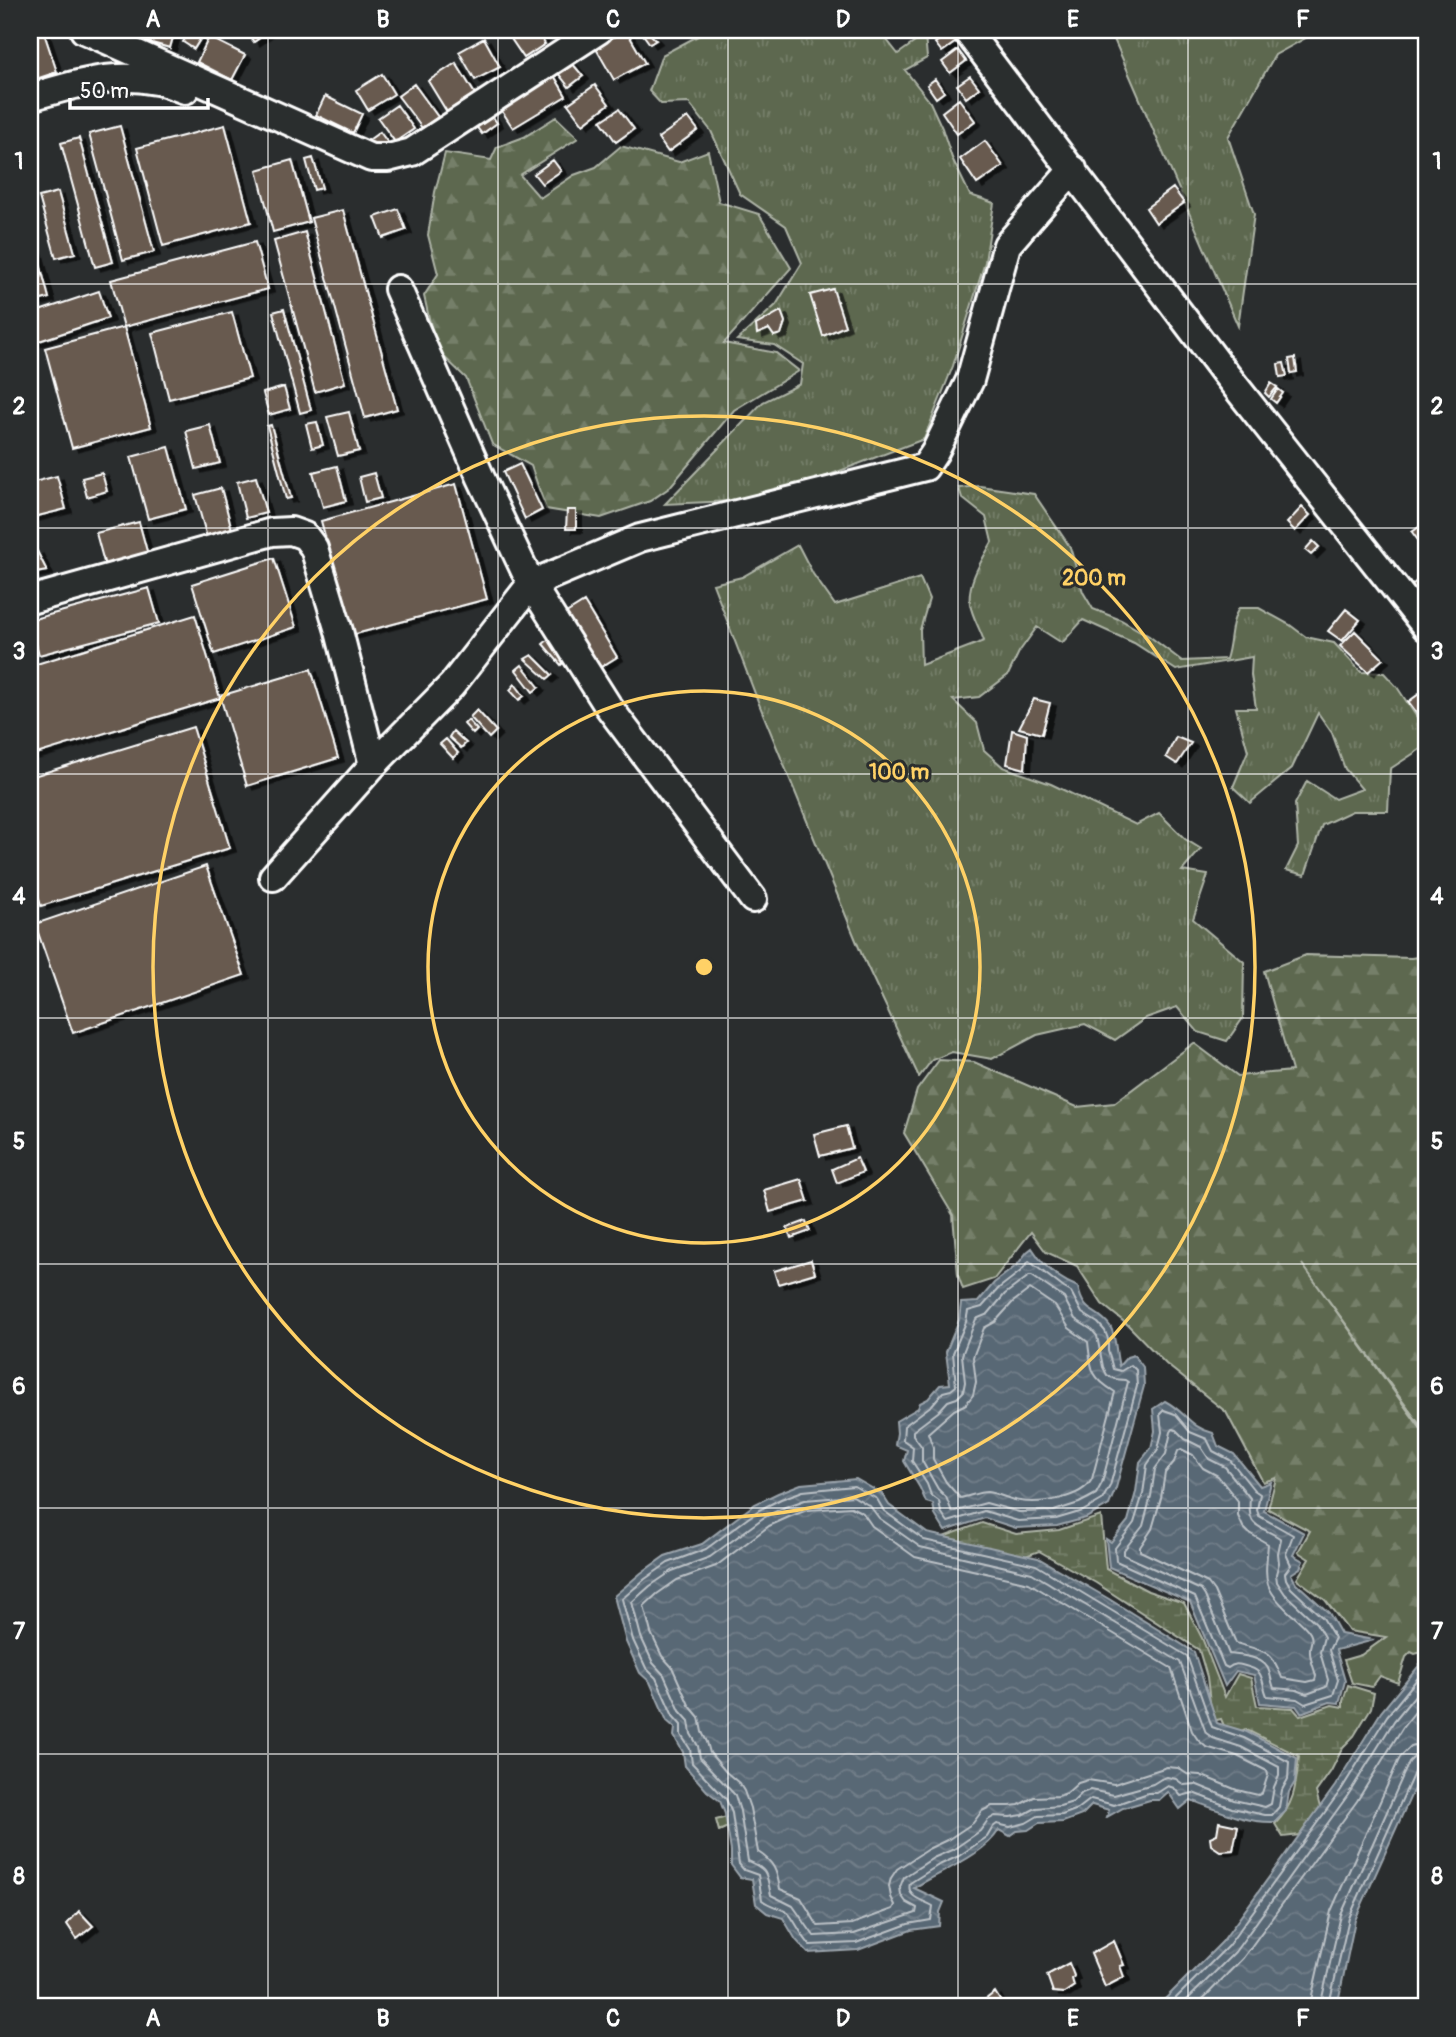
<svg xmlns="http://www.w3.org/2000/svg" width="1456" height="2037" viewBox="0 0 1456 2037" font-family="Pangolin,sans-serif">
  <defs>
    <pattern id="grass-tufts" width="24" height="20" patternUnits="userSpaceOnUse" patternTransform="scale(1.75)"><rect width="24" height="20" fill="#5d684f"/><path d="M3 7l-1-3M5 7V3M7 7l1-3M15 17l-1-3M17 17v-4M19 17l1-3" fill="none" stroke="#757f69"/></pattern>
    <pattern id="forest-firs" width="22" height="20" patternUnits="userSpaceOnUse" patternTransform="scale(1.75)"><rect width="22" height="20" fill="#5d684f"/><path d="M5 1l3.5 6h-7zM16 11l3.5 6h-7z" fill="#757f69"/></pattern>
    <pattern id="wetland-marsh" width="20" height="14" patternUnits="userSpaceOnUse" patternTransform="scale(1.75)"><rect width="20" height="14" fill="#5d684f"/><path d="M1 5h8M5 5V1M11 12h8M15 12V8" fill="none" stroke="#757f69"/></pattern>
    <pattern id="water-waves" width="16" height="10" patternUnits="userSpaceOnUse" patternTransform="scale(1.75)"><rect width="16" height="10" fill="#586774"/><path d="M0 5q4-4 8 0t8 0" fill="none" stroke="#717e89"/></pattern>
    <filter id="shadow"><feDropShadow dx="6" dy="3.5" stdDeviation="0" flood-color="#0009"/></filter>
  </defs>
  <rect width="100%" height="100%" fill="#2a2d2e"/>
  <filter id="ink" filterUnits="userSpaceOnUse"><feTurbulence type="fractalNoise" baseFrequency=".0143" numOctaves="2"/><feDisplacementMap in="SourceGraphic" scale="14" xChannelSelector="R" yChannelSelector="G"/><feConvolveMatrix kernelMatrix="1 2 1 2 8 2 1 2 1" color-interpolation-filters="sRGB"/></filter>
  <g filter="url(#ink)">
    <path fill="url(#grass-tufts)" stroke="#aeb4a7" stroke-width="2" d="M 709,30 L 879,30 L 898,54 L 925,35 L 927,58 L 905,70 L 930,102 L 942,128 L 952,158 L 970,195 L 994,203 L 985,262 L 953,366 L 924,439 L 816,480 L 733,501 L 665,504 L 763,402 L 800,384 L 803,364 L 774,345 L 737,340 L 776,305 L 802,263 L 786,226 L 740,194 L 711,131 L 689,103 L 661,104 L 649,91 L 662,55 Z
      M 1110,30 L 1320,30 L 1275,55 L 1228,137 L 1254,214 L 1238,326 Z
      M 980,486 L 1034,494 L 1070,547 L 1083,592 L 1093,609 L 1121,620 L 1149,636 L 1182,661 L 1226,659 C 1232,642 1229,624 1239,608 L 1259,608 L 1290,625 L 1306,637 L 1334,643 L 1361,672 L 1384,673 L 1397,687 L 1422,725 L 1425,746 L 1390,769 L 1388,811 L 1352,811 L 1322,825 L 1305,875 L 1286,870 L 1298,846 L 1295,804 L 1307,781 L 1335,799 L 1362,789 L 1345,769 L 1332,733 L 1318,713 L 1292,768 L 1250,803 L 1233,787 L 1248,751 L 1236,708 L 1256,708 L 1251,675 L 1252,657 L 1176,670 L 1134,643 L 1083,620 L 1062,643 L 1037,627 L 1019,652 L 1008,675 L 979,697 L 953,700 L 977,723 L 984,750 L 1003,767 L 1051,784 L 1136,825 L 1159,813 L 1185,839 L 1201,849 L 1182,871 L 1208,875 L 1193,919 L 1244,962 L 1243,1018 L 1227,1041 L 1198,1032 L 1177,1007 L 1146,1018 L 1115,1040 L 1085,1024 L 1037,1035 L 992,1059 L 952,1052 L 932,1060 L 919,1077 L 862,955 L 759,704 L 713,584 L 742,577 L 798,545 L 813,574 L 835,605 L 920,578 L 929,599 L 920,630 L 921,665 L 984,641 C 980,629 972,616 970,604 C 967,582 982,560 992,542 L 986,517 L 962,498 L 959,488 Z"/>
    <path fill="url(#forest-firs)" stroke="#aeb4a7" stroke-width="2" d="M 556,117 L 578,138 L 520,175 L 540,198 L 574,175 L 596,167 L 621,146 L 679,162 L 708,151 L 719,202 L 759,214 L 791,268 L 724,343 L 776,353 L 799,371 L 734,410 L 669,488 L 650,501 L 601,518 L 546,509 L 531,466 L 492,444 L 466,378 L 436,349 L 424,296 L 438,274 L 428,235 L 435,192 L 445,153 L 491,160 L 497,147 L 524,137 Z
      M 1306,955 L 1411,958 L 1426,956 L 1426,1433 L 1302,1264 L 1426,1436 L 1426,1630 L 1423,1637 L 1424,1645 L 1422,1648 L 1422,1652 L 1415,1654 L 1411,1652 L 1406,1657 L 1398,1683 L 1380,1676 L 1372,1687 L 1352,1683 L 1344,1660 L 1361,1655 L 1386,1637 L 1349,1631 L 1325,1600 L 1297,1579 L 1309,1559 L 1298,1552 L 1310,1531 L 1268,1509 L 1276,1478 L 1263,1482 L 1226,1412 L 1166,1364 L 1128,1325 L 1102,1304 L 1077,1266 L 1046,1252 L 1031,1232 L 994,1279 L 963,1289 L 958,1275 L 953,1215 L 904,1133 L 917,1090 L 939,1060 L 974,1062 L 1077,1107 L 1114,1103 L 1194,1043 L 1238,1076 L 1292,1071 L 1264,971 Z"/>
    <path fill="url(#wetland-marsh)" stroke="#aeb4a7" stroke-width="2" d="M 1101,1516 L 1106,1569 L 1148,1591 L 1184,1603 L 1202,1638 L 1225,1697 L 1238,1674 L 1251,1678 L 1257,1706 L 1293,1708 L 1300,1716 L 1332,1705 L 1343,1707 L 1343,1701 L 1348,1685 L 1374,1693 L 1371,1708 L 1354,1736 L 1343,1747 L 1331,1771 L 1316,1792 L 1322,1815 L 1300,1835 L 1283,1837 L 1275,1824 C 1296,1803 1296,1783 1299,1756 L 1245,1729 L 1229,1737 L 1221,1719 L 1123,1743 L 732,1825 L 719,1831 L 716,1820 L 763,1807 L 1211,1711 L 1207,1677 L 1199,1650 L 1096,1583 L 1039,1551 L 1017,1559 L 940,1538 L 982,1523 L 1016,1534 L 1059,1530 Z"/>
    <path fill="url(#water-waves)" stroke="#9ba4ac" stroke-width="2" d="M 1032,1248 C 1043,1266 1058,1279 1078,1287 C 1084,1316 1096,1307 1110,1326 C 1117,1338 1115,1352 1119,1366 L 1127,1357 L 1134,1355 L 1143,1367 L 1144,1386 L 1116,1488 L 1109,1505 L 1086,1518 L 1057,1526 L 1016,1528 L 985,1518 L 945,1531 L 935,1515 L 933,1504 L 926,1502 L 920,1488 L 904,1461 L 907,1450 L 895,1445 L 897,1433 L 896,1421 L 918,1408 L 920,1403 L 928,1399 L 940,1385 L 950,1384 L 946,1352 L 959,1320 L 961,1303 L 978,1302 L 994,1283 L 1017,1265 L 1027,1252 Z
      M 1165,1401 C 1186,1412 1189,1427 1213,1433 L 1218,1446 L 1234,1454 L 1260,1486 L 1271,1482 L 1264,1511 L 1304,1533 L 1293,1555 L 1303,1561 L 1300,1568 L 1291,1574 L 1296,1583 L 1329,1613 L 1341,1634 L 1374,1640 L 1336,1650 L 1345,1681 L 1339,1703 L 1330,1702 L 1301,1713 L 1296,1706 L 1260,1703 L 1254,1675 L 1236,1671 L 1225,1686 L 1190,1602 L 1109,1567 L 1106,1539 L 1111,1542 L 1128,1521 L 1136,1492 L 1140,1462 L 1151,1448 L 1155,1431 L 1153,1409 Z
      M 856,1479 L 882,1494 L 889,1505 L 927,1533 L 1038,1558 L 1109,1599 L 1194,1652 L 1217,1723 L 1247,1732 L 1297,1758 L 1295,1782 L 1289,1792 L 1286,1811 L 1275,1822 C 1245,1823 1218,1810 1191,1800 L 1180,1809 L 1168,1792 L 1159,1800 L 1150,1800 L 1123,1808 L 1107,1817 L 1109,1810 L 1092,1805 L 1082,1815 L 1063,1822 L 1039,1823 L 1028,1830 L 1017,1831 L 1010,1836 L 999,1830 C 983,1856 941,1871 914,1888 L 944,1902 L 940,1912 L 939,1926 L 911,1930 L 858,1950 L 808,1953 L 796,1940 L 783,1918 L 767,1913 L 756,1904 L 752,1879 L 740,1877 L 731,1865 L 731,1851 L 725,1814 L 720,1801 L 707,1791 L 685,1766 L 683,1752 L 674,1736 L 675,1728 L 667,1721 L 650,1682 L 640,1673 L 626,1642 L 614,1596 L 641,1573 L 665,1556 L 702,1544 L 755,1504 L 778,1493 L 801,1484 Z
      M 1426,1657 L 1426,1762 L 1355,1920 L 1337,2007 L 1157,2007 L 1222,1942 L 1335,1786 L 1381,1712 Z"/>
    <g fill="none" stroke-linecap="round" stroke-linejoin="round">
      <path stroke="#bcc2c7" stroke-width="2" d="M 1029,1261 L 1064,1288 L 1071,1292 L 1082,1313 L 1098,1323 L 1105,1331 L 1108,1339 L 1108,1351 L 1113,1369 L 1121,1371 L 1131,1365 L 1136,1370 L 1137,1386 L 1110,1486 L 1102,1500 L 1083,1511 L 1056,1519 L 1018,1521 L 984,1511 L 948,1522 L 941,1512 L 939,1501 L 931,1495 L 927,1484 L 912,1461 L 913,1447 L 903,1440 L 904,1426 L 932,1405 L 943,1392 L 951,1390 L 956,1386 L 953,1353 L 966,1322 L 968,1311 L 982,1307 L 999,1288 L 1021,1271 Z
        M 1029,1276 L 1032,1276 L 1064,1298 L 1075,1319 L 1092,1330 L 1097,1336 L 1103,1367 L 1107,1375 L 1114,1379 L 1125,1380 L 1128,1382 L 1102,1483 L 1096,1494 L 1079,1503 L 1054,1511 L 1019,1512 L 986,1503 L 952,1512 L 946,1497 L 938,1489 L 922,1461 L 922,1447 L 913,1435 L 913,1431 L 938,1412 L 948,1401 L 957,1398 L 963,1392 L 965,1382 L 962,1355 L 976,1319 L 988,1314 L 1005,1294 Z
        M 1030,1289 L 1055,1306 L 1069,1328 L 1088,1342 C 1091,1369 1090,1377 1115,1392 L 1092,1479 C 1082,1499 1039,1504 1020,1501 C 1009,1500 998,1493 987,1492 C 978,1492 968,1497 960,1498 L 946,1482 L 933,1459 L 933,1447 L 928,1433 L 954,1410 L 966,1404 L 973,1395 L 976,1382 L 973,1357 L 984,1328 L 995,1322 L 1013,1302 Z
        M 1164,1410 L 1175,1414 L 1190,1432 L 1207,1439 L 1213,1451 L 1230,1460 L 1254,1490 L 1260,1494 L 1257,1510 L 1259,1516 L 1293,1535 L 1286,1554 L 1291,1565 L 1285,1573 L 1286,1579 L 1291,1588 L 1323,1618 L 1335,1638 L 1329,1650 L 1338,1680 L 1333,1695 L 1305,1704 L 1297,1699 L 1267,1696 C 1260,1679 1266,1671 1245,1666 C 1237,1664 1234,1663 1228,1668 L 1224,1666 L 1195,1597 L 1116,1561 L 1115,1548 L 1134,1523 L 1143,1494 L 1147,1465 L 1158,1449 L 1162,1432 L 1160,1414 Z
        M 1173,1429 L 1176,1430 L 1185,1439 L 1201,1447 L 1209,1459 L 1225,1467 L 1250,1498 C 1247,1530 1259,1524 1281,1539 L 1278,1553 L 1279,1563 L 1276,1574 L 1277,1582 L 1285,1594 L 1316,1623 L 1324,1637 L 1320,1652 L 1328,1680 L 1326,1687 L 1307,1694 L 1297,1690 L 1274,1688 C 1272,1683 1271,1677 1269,1671 C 1264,1656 1242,1656 1229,1654 L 1205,1596 L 1201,1590 L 1124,1555 L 1124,1550 L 1143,1526 L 1151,1496 L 1155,1469 L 1166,1454 L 1171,1432 Z
        M 1181,1449 L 1193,1455 L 1203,1468 L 1218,1476 L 1238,1501 L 1238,1516 L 1243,1527 L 1249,1533 L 1268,1544 C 1265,1580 1262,1587 1290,1613 C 1297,1619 1305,1625 1310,1633 C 1314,1640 1310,1642 1310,1649 C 1309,1658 1314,1667 1316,1676 L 1315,1680 L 1307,1682 L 1282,1678 C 1271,1648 1264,1652 1236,1643 L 1214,1591 L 1208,1583 L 1140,1551 L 1140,1547 L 1152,1529 L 1161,1498 L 1165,1473 L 1174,1462 L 1178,1451 Z
        M 854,1486 L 877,1499 L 884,1511 L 924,1540 L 1036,1565 L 1187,1656 L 1212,1727 L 1244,1738 L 1289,1762 L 1288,1779 L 1282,1790 L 1279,1807 L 1272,1815 L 1265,1815 L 1232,1808 L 1193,1793 L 1181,1796 L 1174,1788 L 1168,1786 L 1157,1793 L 1148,1793 L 1114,1805 L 1091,1799 L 1078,1809 L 1062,1815 L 1038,1816 L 1026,1823 L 1010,1827 L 997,1824 L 993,1827 L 987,1837 L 959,1856 L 937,1866 L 910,1883 C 906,1898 923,1900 933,1906 L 931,1920 L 908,1924 L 856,1943 L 810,1945 C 801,1936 794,1918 788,1913 C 782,1908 771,1907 762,1900 L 758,1875 L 744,1870 L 739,1864 L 732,1813 L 726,1799 L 692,1763 L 690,1749 L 681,1735 L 681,1725 L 673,1716 L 656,1678 L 646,1668 L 633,1640 L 622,1599 L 645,1579 L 668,1563 L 706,1549 L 759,1510 L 781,1499 L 803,1491 Z
        M 853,1496 L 870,1506 L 879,1518 L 920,1547 L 1032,1573 L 1180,1662 L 1206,1733 L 1213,1738 L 1241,1747 L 1279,1767 L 1279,1776 L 1274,1787 L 1271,1804 L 1265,1807 L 1234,1800 L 1195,1784 L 1184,1785 L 1176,1779 L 1167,1777 L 1161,1779 L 1153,1784 L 1114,1795 L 1090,1790 L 1082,1793 L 1073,1802 L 1060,1806 L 1036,1808 L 1023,1815 L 1010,1817 L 995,1816 L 988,1820 L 980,1831 L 954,1849 L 933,1858 L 904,1877 L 900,1887 L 901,1895 L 906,1902 L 917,1908 L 916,1913 L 854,1934 L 814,1936 L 793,1906 L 771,1895 C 766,1874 769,1870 748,1861 L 740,1811 L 735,1795 L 700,1758 L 698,1746 L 691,1734 L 689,1721 L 680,1711 L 664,1675 L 653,1663 L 641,1637 L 632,1602 L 650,1586 L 672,1571 L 710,1557 L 763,1518 L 785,1507 L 805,1500 Z
        M 851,1507 L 863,1513 L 872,1526 L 915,1557 L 1029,1583 L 1171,1668 L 1192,1731 L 1198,1740 L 1206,1747 L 1237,1756 L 1267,1771 L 1268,1775 L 1262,1793 L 1258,1795 L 1237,1790 L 1200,1775 L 1187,1774 L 1178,1768 L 1167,1767 L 1114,1784 L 1088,1780 L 1078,1783 L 1067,1793 L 1058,1796 L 1034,1797 L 1019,1805 L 1010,1806 L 992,1806 L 982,1811 L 973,1823 L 949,1839 L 928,1849 L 897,1869 L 891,1878 L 889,1886 L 891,1897 L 895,1905 L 893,1909 L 852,1924 L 818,1926 L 801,1898 L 780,1889 C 777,1871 774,1862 758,1852 L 750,1808 L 744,1791 L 739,1783 L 726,1772 L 710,1753 L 707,1742 L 702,1732 L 699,1717 L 689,1705 L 672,1667 L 662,1656 L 651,1633 L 644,1606 L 657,1594 L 677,1580 L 716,1566 L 769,1526 L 789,1517 L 807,1510 Z
        M 1167,2007 L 1228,1946 L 1341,1790 L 1387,1716 L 1426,1668
        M 1180,2007 L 1235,1952 L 1348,1795 L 1394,1721 L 1426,1682
        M 1195,2007 L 1243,1958 L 1357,1801 L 1403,1727 L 1426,1698
        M 1311,2007 L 1312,1995 L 1331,1911 L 1400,1757 L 1411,1746 L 1426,1742
        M 1321,2007 L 1322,1998 L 1341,1915 L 1409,1762 L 1416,1755 L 1426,1753
        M 1330,2007 L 1330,2000 L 1349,1918 L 1417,1766 L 1421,1762 L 1426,1761"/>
    </g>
    <path fill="#685a4f" stroke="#fff" stroke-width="2" filter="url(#shadow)" d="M 30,30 L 43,30 L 57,72 L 30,81 Z
      M 144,30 L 175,30 L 170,48 L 141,40 Z
      M 190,30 L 199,30 L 204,33 L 194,49 L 183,42 Z
      M 245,30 L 269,30 L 269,31 L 254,42 Z
      M 505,30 L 536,30 L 545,44 L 524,58 Z
      M 626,30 L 645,63 L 614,80 L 595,47 Z
      M 646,30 L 656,40 L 650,44 L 642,33 Z
      M 949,33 L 956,42 L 942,52 L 935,43 Z
      M 209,37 L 245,55 L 232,80 L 197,62 Z
      M 484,38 L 500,67 L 475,80 L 459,52 Z
      M 958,50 L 966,61 L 950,73 L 942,62 Z
      M 571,62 L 583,76 L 569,87 L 558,73 Z
      M 456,63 L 475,94 L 447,112 L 428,81 Z
      M 552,72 L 566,96 L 513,128 L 498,105 Z
      M 382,74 L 394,94 L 368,110 L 356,90 Z
      M 970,76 L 979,88 L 966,98 L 957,85 Z
      M 935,79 L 944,92 L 936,98 L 927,85 Z
      M 414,84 L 438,117 L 422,128 L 398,96 Z
      M 595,85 L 609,104 L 583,124 L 568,104 Z
      M 325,96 L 362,114 L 353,133 L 316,115 Z
      M 959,99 L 975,121 L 957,134 L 942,112 Z
      M 397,105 L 414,129 L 395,142 L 378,118 Z
      M 619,109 L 634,129 L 616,142 L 601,121 Z
      M 488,110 L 497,123 L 482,134 L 472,121 Z
      M 688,117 L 698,130 L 668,152 L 658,138 Z
      M 225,125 L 251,222 L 163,246 L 137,148 Z
      M 120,126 L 154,252 L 123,260 L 89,134 Z
      M 380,132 L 388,143 L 374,153 L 366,142 Z
      M 79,138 L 113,262 L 95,267 L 61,143 Z
      M 985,141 L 1003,166 L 977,184 L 960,159 Z
      M 313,158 L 322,188 L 314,190 L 306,160 Z
      M 292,160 L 309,222 L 273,232 L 257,170 Z
      M 553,160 L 561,171 L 542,184 L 534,174 Z
      M 1173,188 L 1184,203 L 1156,223 L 1146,208 Z
      M 58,192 L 75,253 L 56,258 L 39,197 Z
      M 398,209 L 406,230 L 383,238 L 375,217 Z
      M 343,210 L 397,409 L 365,418 L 311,218 Z
      M 30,226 L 49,298 L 30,303 Z
      M 305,232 L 345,383 L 315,392 L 274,241 Z
      M 255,242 L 268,289 L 124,327 L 111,280 Z
      M 833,289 L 845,326 L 823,336 L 810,295 Z
      M 99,291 L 108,318 L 30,344 L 30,314 Z
      M 284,309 L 311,410 L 300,413 L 273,312 Z
      M 781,311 L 785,322 L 781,334 L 774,336 L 769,329 L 757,334 L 756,325 Z
      M 232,312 L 250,378 L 169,399 L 152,333 Z
      M 124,327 L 151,427 L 72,448 L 45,348 Z
      M 1295,358 L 1297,372 L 1291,373 L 1289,359 Z
      M 1284,363 L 1287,376 L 1280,377 L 1278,364 Z
      M 1271,383 L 1277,387 L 1269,397 L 1265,393 Z
      M 284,387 L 290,409 L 269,415 L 263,393 Z
      M 1278,389 L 1283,393 L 1276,403 L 1271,399 Z
      M 349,412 L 359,451 L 338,456 L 327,417 Z
      M 317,422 L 323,445 L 312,448 L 306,424 Z
      M 210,425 L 220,463 L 196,469 L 186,431 Z
      M 271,425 L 291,498 L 286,499 L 267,426 Z
      M 169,447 L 186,509 L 148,519 L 131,457 Z
      M 520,464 L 542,510 L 525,519 L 503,472 Z
      M 337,466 L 346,501 L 323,507 L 313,472 Z
      M 102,473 L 107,491 L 87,497 L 82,478 Z
      M 374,473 L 381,498 L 365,502 L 359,477 Z
      M 57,476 L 66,509 L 30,518 L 30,483 Z
      M 256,477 L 266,513 L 246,518 L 237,482 Z
      M 456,484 L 487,599 L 352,635 L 321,521 Z
      M 221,488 L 235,541 L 210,548 L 195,495 Z
      M 1302,507 L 1310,515 L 1295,531 L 1287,523 Z
      M 567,510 L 576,510 L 576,529 L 566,529 Z
      M 139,522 L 148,555 L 105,566 L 96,533 Z
      M 1426,522 L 1426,549 L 1425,550 L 1412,532 Z
      M 1313,541 L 1319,547 L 1311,555 L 1305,550 Z
      M 37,551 L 47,571 L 30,574 L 30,554 Z
      M 274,558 L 296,627 L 214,654 L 192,584 Z
      M 1426,572 L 1426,597 L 1419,604 L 1407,590 Z
      M 149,588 L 159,623 L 39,655 L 30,620 Z
      M 584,602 L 617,657 L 596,670 L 563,615 Z
      M 1346,609 L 1360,620 L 1342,641 L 1328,631 Z
      M 195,615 L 220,698 L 30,756 L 30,666 Z
      M 1355,631 L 1383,659 L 1368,672 L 1340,646 Z
      M 549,639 L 566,660 L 561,665 L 543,644 Z
      M 532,655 L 552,675 L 547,679 L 525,659 Z
      M 522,665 L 539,687 L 533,692 L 516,670 Z
      M 311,669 L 338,758 L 247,786 L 220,696 Z
      M 515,684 L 524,696 L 519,700 L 510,690 Z
      M 1419,694 L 1426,704 L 1426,707 L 1417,714 L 1408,702 Z
      M 1034,699 L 1050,703 L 1042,734 L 1019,728 Z
      M 477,710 L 496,731 L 489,738 L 470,717 Z
      M 468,720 L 477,730 L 473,734 L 464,724 Z
      M 193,727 L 230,848 L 41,906 L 30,869 L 30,777 Z
      M 1012,730 L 1027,735 L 1025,769 L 1007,764 Z
      M 453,731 L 466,743 L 461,748 L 449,737 Z
      M 1176,737 L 1191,743 L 1177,764 L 1166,757 Z
      M 446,739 L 458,753 L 453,758 L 440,744 Z
      M 206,866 L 244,975 L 73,1033 L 35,924 Z
      M 846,1126 L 852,1148 L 820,1156 L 814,1134 Z
      M 857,1158 L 863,1172 L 837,1183 L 832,1169 Z
      M 801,1179 L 808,1201 L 770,1212 L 764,1190 Z
      M 806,1221 L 810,1231 L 791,1238 L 787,1228 Z
      M 811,1260 L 815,1273 L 778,1284 L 774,1271 Z
      M 1219,1822 L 1238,1826 L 1233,1850 L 1220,1851 L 1211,1845 L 1210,1837 L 1217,1834 Z
      M 79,1911 L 93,1926 L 77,1939 L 67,1924 Z
      M 1114,1941 L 1124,1965 L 1120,1966 L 1124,1977 L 1105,1987 L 1091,1954 Z
      M 1069,1963 L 1074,1976 L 1072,1979 L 1074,1986 L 1064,1993 L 1053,1992 L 1047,1975 Z
      M 995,1992 L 1004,2007 L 984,2007 L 981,2003 Z"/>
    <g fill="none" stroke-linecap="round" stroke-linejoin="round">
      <defs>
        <path id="minor" d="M 84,30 L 371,158 L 388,158 L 412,152 L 599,30
          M 966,30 L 1225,373 L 1426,627
          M 30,97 C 85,82 128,66 185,90
          M 398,289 L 481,478 L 531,584 L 608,706 L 753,899
          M 30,600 L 272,532 L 291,531 L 305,536 L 314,548 L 339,631 L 373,765
          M 273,877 L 373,765 L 452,685 L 531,584 L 640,538 L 925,467 L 935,452 L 970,380 L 1007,245 L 1073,169"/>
      </defs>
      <use href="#minor" stroke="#fff" stroke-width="32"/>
      <use href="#minor" stroke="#2a2d2e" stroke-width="26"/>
    </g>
  </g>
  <path fill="none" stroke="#fff" stroke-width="2" stroke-opacity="0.55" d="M 268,30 L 268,2007M 498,30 L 498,2007M 728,30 L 728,2007M 958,30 L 958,2007M 1188,30 L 1188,2007M 30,284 L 1426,284M 30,528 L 1426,528M 30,774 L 1426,774M 30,1018 L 1426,1018M 30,1264 L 1426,1264M 30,1508 L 1426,1508M 30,1754 L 1426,1754"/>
  <g fill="none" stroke="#ffd166" stroke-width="3.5">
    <circle cx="704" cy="967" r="276"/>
    <circle cx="704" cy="967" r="551"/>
  </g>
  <circle cx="704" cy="967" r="10" fill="#ffd166" stroke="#2a2d2e" stroke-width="3.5"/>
  <g font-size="21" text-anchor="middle" font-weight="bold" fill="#ffd166" stroke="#2a2d2e" stroke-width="6" stroke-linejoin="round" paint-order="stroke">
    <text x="1094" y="585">200 m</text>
    <text x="899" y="779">100 m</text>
  </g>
  <rect width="1456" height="2037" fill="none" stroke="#2a2d2e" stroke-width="77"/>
  <path d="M70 98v10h138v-10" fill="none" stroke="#ffffff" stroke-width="3.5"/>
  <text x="80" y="98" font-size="21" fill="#ffffff" stroke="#2a2d2e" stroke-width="5" paint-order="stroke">50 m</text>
  <rect x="38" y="38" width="1380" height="1960" fill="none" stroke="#fff" stroke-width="2.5"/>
  <g font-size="23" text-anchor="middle" font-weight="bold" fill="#fff">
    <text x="153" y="27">A</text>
    <text x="383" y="27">B</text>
    <text x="613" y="27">C</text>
    <text x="843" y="27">D</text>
    <text x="1073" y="27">E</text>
    <text x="1303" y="27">F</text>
    <text x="19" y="169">1</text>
    <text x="1437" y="169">1</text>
    <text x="19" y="414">2</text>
    <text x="1437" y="414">2</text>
    <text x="19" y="659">3</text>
    <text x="1437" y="659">3</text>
    <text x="19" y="904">4</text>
    <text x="1437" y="904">4</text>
    <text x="19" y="1149">5</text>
    <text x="1437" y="1149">5</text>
    <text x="19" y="1394">6</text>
    <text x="1437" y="1394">6</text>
    <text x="19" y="1639">7</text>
    <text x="1437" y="1639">7</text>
    <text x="19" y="1884">8</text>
    <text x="1437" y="1884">8</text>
    <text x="153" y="2026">A</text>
    <text x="383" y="2026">B</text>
    <text x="613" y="2026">C</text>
    <text x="843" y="2026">D</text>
    <text x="1073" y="2026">E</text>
    <text x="1303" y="2026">F</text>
  </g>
</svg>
